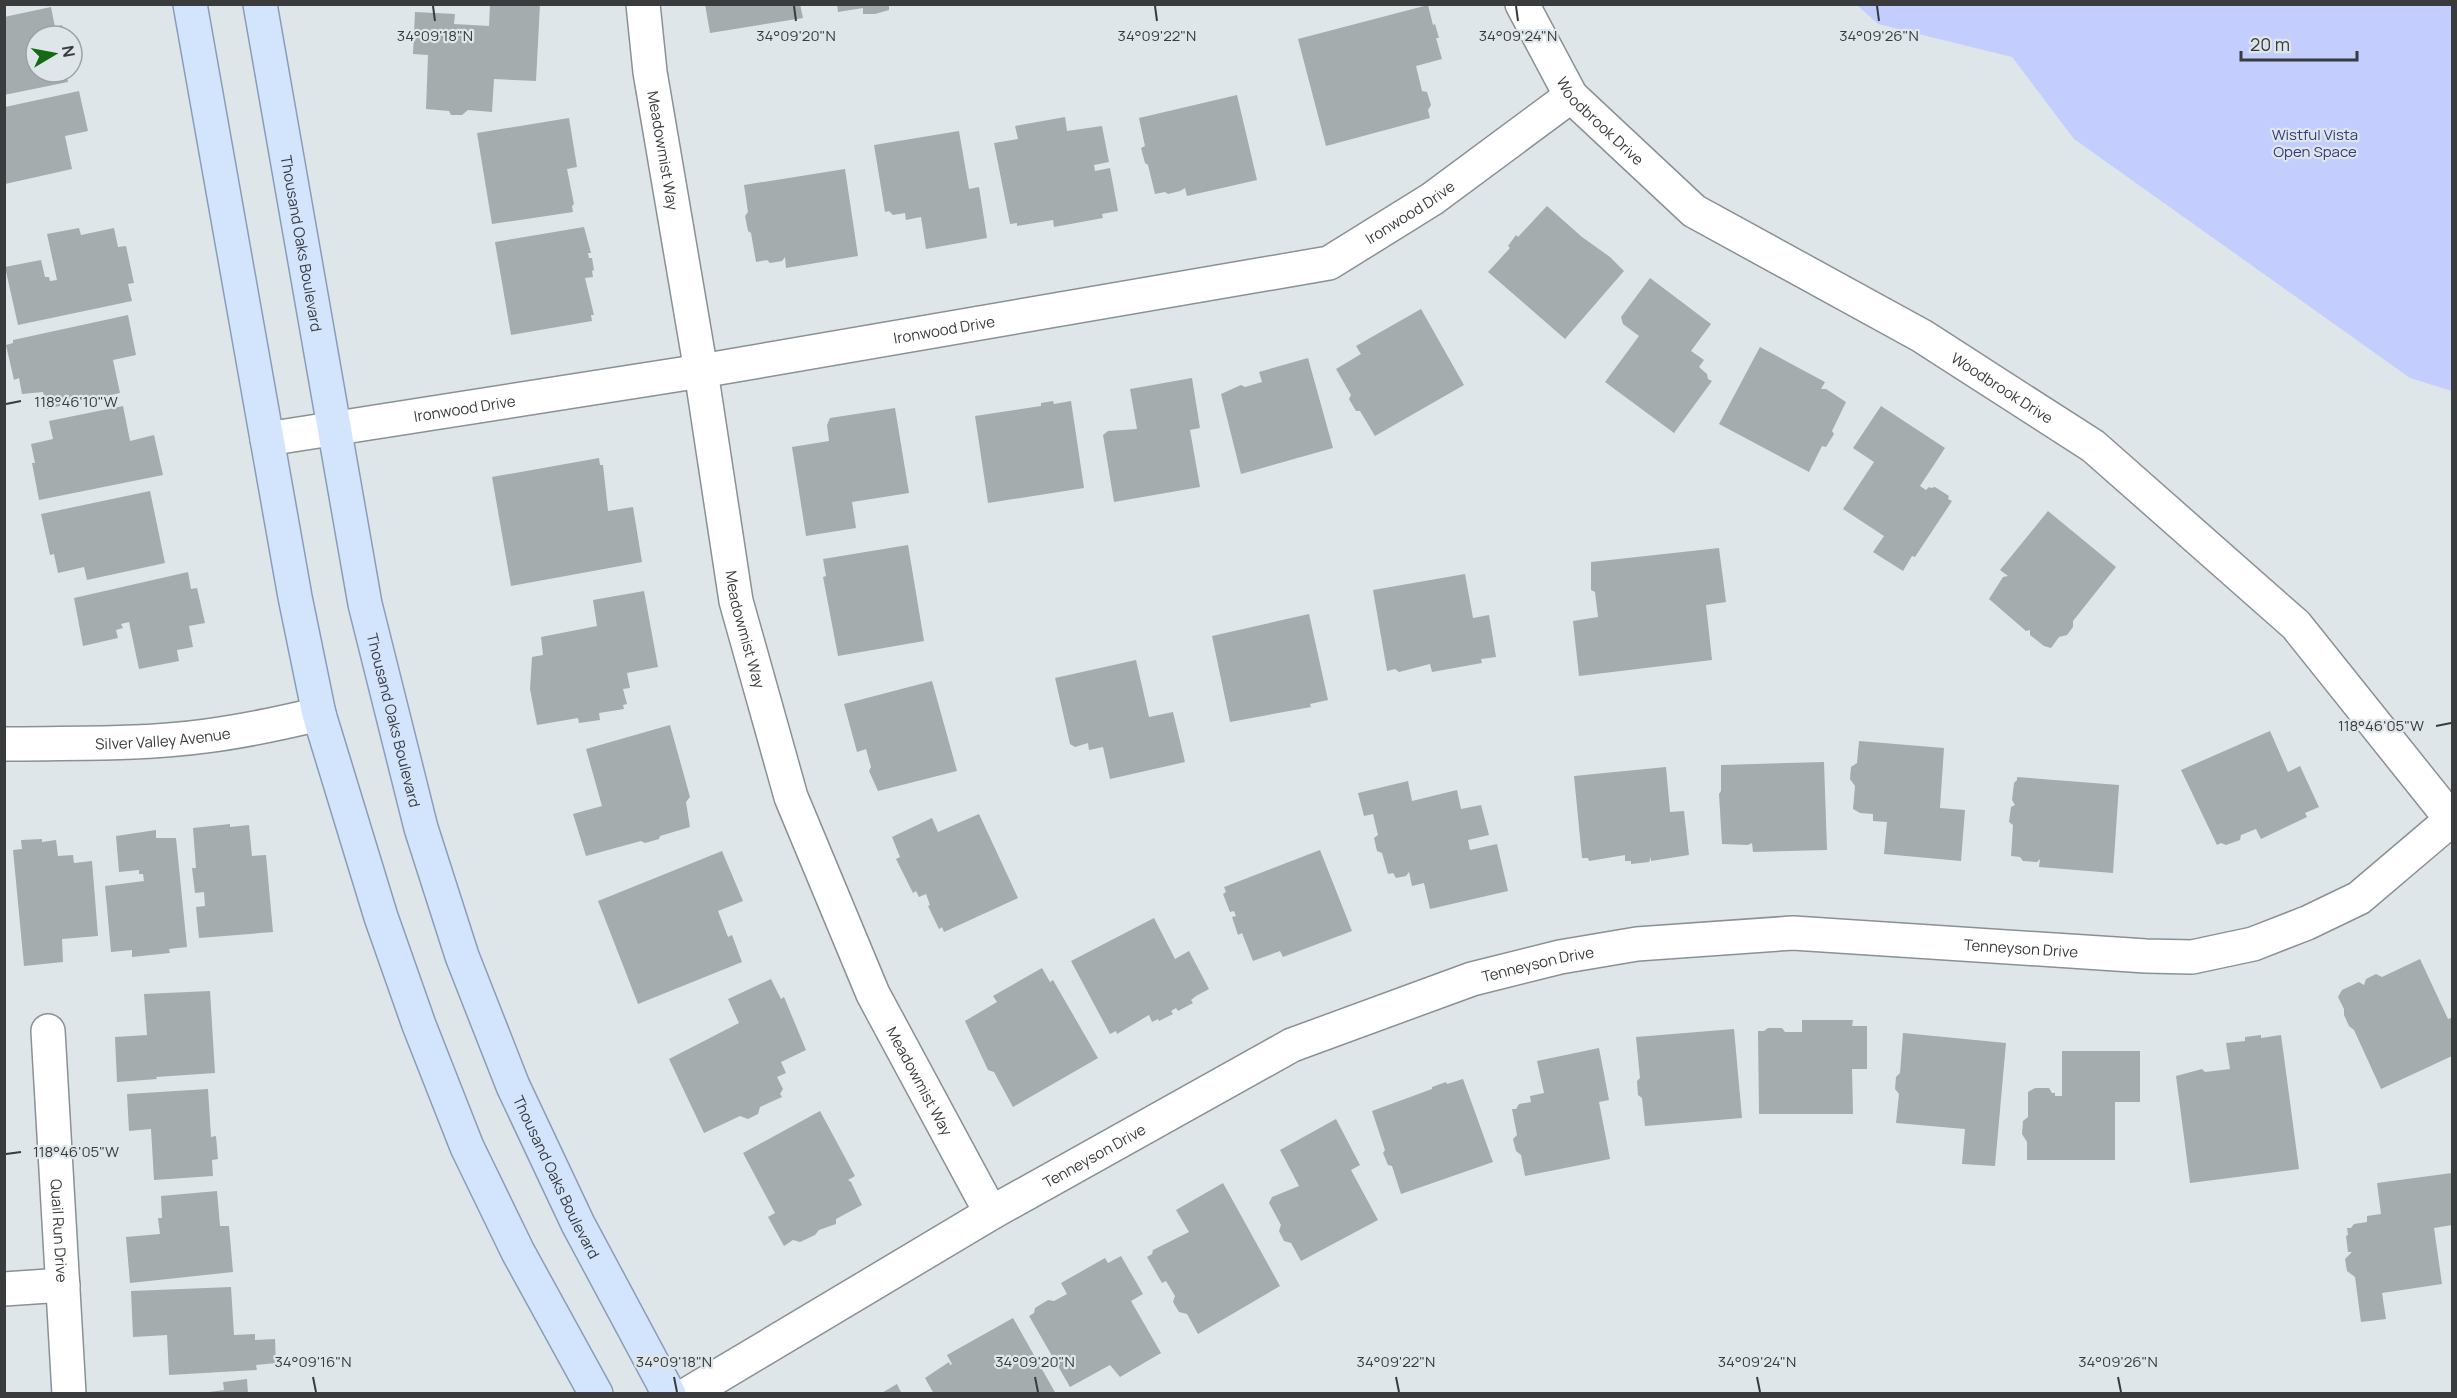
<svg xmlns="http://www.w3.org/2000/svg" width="2457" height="1398" viewBox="0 0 2457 1398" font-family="Manrope,sans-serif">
  <rect width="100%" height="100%" fill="#dfe6ea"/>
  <path fill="#c3cdfe" d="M 1857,5 L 2452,5 L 2452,391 L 2410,378 L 2074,139 L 2012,57 L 1878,24 Z"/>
  <path fill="#a4acae" d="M 490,4 L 540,4 L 536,81 L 494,79 L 492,112 L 468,110 L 462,115 L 451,115 L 449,111 L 426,109 L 428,55 L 413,54 L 415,12 L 455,14 L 454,24 L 489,26 Z
    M 705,4 L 800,4 L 803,18 L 710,33 Z
    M 837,4 L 889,4 L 889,10 L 875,14 L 863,14 L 863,8 L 838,12 Z
    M 1428,5 L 1433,25 L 1435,24 L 1439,38 L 1436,38 L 1442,59 L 1416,66 L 1422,91 L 1427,92 L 1431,105 L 1428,110 L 1430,118 L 1326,146 L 1298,39 Z
    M 51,7 L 55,27 L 62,25 L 65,36 L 36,36 L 36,72 L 66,72 L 68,82 L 4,95 L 4,17 Z
    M 79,91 L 88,131 L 65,136 L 72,169 L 5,184 L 5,107 Z
    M 1237,95 L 1257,180 L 1187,196 L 1185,188 L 1180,191 L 1168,194 L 1165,192 L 1155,194 L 1148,165 L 1145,163 L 1141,148 L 1145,146 L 1139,118 Z
    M 1065,117 L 1067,131 L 1102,126 L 1109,162 L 1094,165 L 1095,171 L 1110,168 L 1118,211 L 1102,214 L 1103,218 L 1054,227 L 1053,220 L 1017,226 L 1017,223 L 1010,224 L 994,143 L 1018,139 L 1015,126 Z
    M 569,118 L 577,167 L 567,169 L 574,204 L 572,206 L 573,212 L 492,224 L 477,133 Z
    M 959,131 L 969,189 L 979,187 L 987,238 L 926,249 L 921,217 L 906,220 L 905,213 L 893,215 L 889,211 L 885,212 L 874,145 Z
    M 845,169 L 858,256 L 786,268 L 785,257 L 782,261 L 770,263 L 767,260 L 756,262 L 751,233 L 748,231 L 745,216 L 748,212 L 744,185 Z
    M 1547,206 L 1582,237 L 1610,257 L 1624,271 L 1565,339 L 1488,272 L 1510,248 L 1508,246 L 1516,235 L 1518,237 Z
    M 584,227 L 591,253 L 588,253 L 589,258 L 592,258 L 594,270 L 592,271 L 593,277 L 585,278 L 594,315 L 591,315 L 592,321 L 511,335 L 495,242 Z
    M 79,228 L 81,235 L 114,228 L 118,247 L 126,246 L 134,283 L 128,284 L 132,301 L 18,325 L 5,267 L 41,260 L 45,277 L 49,277 L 50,281 L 57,280 L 47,234 Z
    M 1650,278 L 1711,324 L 1691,351 L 1704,360 L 1699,367 L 1707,374 L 1708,379 L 1712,381 L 1674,433 L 1605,382 L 1639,336 L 1623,324 L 1621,317 Z
    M 1421,309 L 1464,385 L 1375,436 L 1360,411 L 1356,411 L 1349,399 L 1351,395 L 1336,369 L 1361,354 L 1356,346 Z
    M 128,315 L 136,355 L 113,360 L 120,393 L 46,409 L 43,392 L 22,394 L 19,378 L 14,380 L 6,345 L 13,343 L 13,340 Z
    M 1760,347 L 1825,382 L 1821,389 L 1826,389 L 1846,402 L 1832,431 L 1834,434 L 1826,447 L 1822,446 L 1809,472 L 1719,424 Z
    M 1308,358 L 1333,448 L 1241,474 L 1221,394 L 1241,385 L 1245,387 L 1262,382 L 1259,372 Z
    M 1192,378 L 1200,428 L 1190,430 L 1200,487 L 1114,502 L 1103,435 L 1108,431 L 1137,429 L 1130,389 Z
    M 1053,401 L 1054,404 L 1071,401 L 1084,488 L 988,503 L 975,416 L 1041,406 L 1041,403 Z
    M 123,406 L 130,441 L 154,435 L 163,475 L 39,500 L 32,463 L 35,463 L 31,444 L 53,439 L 49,421 Z
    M 1881,406 L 1945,448 L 1920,486 L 1926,490 L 1929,487 L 1931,488 L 1935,487 L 1949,496 L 1948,499 L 1952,501 L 1915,557 L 1912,556 L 1903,571 L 1873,552 L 1884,536 L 1843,509 L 1874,462 L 1853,448 Z
    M 895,408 L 909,493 L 852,502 L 856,528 L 806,536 L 792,447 L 829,441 L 827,425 L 830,418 Z
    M 599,458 L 600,465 L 603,465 L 608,511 L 633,507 L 642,562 L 511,586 L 492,477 Z
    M 150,491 L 165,563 L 87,580 L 84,567 L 58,573 L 54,554 L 50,555 L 41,514 Z
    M 2048,511 L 2116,567 L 2073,621 L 2073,627 L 2067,635 L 2059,637 L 2051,648 L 2044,646 L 2030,635 L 2030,630 L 2026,631 L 1989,599 L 2003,577 L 2008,576 L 2000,570 Z
    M 908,545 L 924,641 L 838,656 L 823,577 L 826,576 L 823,559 Z
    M 1719,548 L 1726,602 L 1706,605 L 1712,660 L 1579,676 L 1573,621 L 1598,617 L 1595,592 L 1591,590 L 1591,562 Z
    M 188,572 L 191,589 L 197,588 L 205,623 L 189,626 L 193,647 L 177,650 L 179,661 L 139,669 L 129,622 L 121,624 L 123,628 L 116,630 L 118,638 L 83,646 L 74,598 Z
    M 1465,574 L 1473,618 L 1489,615 L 1496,657 L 1481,659 L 1482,663 L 1432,672 L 1430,664 L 1399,672 L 1395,669 L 1387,671 L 1373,590 Z
    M 644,591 L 658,667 L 627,673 L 630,688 L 623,689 L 627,704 L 623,705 L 624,709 L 599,713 L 600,720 L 579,723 L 578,718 L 537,725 L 530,689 L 532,657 L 543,655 L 541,637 L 597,626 L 593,600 Z
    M 1309,614 L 1328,700 L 1310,704 L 1311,707 L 1230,722 L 1212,636 Z
    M 1136,660 L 1149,717 L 1173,712 L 1185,762 L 1110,779 L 1103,747 L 1089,750 L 1088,743 L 1075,747 L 1070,744 L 1055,678 Z
    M 932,681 L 957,771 L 878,791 L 869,771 L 871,767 L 866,749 L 857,752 L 844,704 Z
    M 670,725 L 690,797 L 686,802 L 690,827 L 660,836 L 659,839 L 645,843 L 641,841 L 586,856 L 573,814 L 602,806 L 586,749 Z
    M 2270,731 L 2288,772 L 2300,766 L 2319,807 L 2305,813 L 2307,817 L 2261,839 L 2256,829 L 2241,835 L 2240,840 L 2226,845 L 2221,843 L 2217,845 L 2181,770 Z
    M 1859,741 L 1944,748 L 1940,808 L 1965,810 L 1961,861 L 1884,854 L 1887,822 L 1873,821 L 1873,814 L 1860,813 L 1853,809 L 1855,786 L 1850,779 L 1851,767 L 1857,763 Z
    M 1824,762 L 1827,850 L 1753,852 L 1752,843 L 1748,845 L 1722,844 L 1719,794 L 1721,791 L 1721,765 Z
    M 1666,767 L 1670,812 L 1684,811 L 1689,855 L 1651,861 L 1651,857 L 1649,862 L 1631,864 L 1631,861 L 1625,861 L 1625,855 L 1589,861 L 1588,858 L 1582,858 L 1574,776 Z
    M 2017,777 L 2119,785 L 2113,873 L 2039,867 L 2040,859 L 2037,862 L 2023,861 L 2020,857 L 2011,856 L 2013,825 L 2009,822 L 2011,807 L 2015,805 L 2012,800 L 2014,783 L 2017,780 Z
    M 1408,781 L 1412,801 L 1457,790 L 1461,809 L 1481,805 L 1489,835 L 1468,840 L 1470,850 L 1497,844 L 1508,891 L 1430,909 L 1424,883 L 1412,886 L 1409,872 L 1406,876 L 1396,878 L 1393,873 L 1388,874 L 1382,853 L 1377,851 L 1374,838 L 1378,835 L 1373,814 L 1364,816 L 1358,793 Z
    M 979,814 L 1018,898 L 944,932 L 942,927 L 939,929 L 928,906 L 930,905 L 926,894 L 919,897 L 916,891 L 913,893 L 896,859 L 900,857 L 892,837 L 932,818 L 938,832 Z
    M 230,824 L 230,827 L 249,825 L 252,856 L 266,855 L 273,932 L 199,938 L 196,907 L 205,906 L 204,892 L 195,893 L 192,868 L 196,868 L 193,828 Z
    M 156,830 L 156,838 L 176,838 L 187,947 L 169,949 L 170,953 L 132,957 L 132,950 L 111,952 L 105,886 L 144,881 L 143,874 L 139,874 L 139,870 L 119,872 L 116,836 Z
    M 42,839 L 42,842 L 56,840 L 58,856 L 73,855 L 74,863 L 92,861 L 98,936 L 62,939 L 63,962 L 24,966 L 13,850 L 22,849 L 21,840 Z
    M 1320,850 L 1352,931 L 1283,957 L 1280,951 L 1253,961 L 1242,933 L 1238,935 L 1232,917 L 1236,916 L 1234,911 L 1230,912 L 1223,894 L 1226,892 L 1224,887 Z
    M 722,851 L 743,901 L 718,911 L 728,937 L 732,935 L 742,962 L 638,1004 L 598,901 Z
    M 1154,918 L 1175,959 L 1189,951 L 1209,989 L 1196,996 L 1191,1000 L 1193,1003 L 1178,1011 L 1176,1008 L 1171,1011 L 1173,1014 L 1159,1021 L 1158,1019 L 1152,1022 L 1149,1015 L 1117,1034 L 1116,1031 L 1110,1034 L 1071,961 Z
    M 2420,959 L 2448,1019 L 2451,1018 L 2452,1020 L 2452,1056 L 2381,1089 L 2354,1030 L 2349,1026 L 2344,1015 L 2344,1009 L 2338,997 L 2342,990 L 2359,982 L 2364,985 L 2366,979 L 2376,974 L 2382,977 Z
    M 1042,968 L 1050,982 L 1053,980 L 1098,1058 L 1013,1107 L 994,1072 L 988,1070 L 965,1021 L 997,1002 L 993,996 Z
    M 771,979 L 781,999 L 784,997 L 806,1050 L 781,1062 L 786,1073 L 777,1077 L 783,1089 L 780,1094 L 782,1097 L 760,1107 L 758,1114 L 748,1119 L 740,1116 L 704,1133 L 669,1059 L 739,1023 L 728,999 Z
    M 210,991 L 215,1073 L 156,1077 L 157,1079 L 117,1082 L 115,1037 L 147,1035 L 144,994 Z
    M 1802,1020 L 1853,1020 L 1852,1026 L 1867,1026 L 1867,1069 L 1852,1069 L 1853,1114 L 1759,1114 L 1758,1031 L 1764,1031 L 1768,1028 L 1782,1028 L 1785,1032 L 1802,1032 Z
    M 1734,1029 L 1742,1118 L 1645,1126 L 1642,1098 L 1638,1095 L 1637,1081 L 1640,1078 L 1636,1037 Z
    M 1903,1033 L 2006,1043 L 1995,1166 L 1962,1164 L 1965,1129 L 1896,1123 L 1899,1094 L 1895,1089 L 1896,1077 L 1900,1073 Z
    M 2261,1035 L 2261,1038 L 2281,1035 L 2299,1169 L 2190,1183 L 2176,1076 L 2202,1069 L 2205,1072 L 2230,1069 L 2226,1043 L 2245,1041 L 2245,1037 Z
    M 1599,1048 L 1609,1100 L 1599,1102 L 1610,1159 L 1525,1176 L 1521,1155 L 1516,1151 L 1513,1139 L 1517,1135 L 1512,1109 L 1516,1109 L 1519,1104 L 1531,1102 L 1530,1096 L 1544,1093 L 1537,1061 Z
    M 2062,1051 L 2140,1051 L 2140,1102 L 2115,1102 L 2115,1160 L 2027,1160 L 2027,1142 L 2022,1134 L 2023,1121 L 2028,1117 L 2028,1092 L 2035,1088 L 2049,1088 L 2052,1093 L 2055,1093 L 2055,1096 L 2062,1096 Z
    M 1463,1079 L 1493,1162 L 1401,1194 L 1392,1166 L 1388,1165 L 1383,1153 L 1385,1150 L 1372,1111 L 1432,1089 L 1432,1087 L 1446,1082 L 1447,1084 Z
    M 208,1089 L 211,1137 L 216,1136 L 218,1159 L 212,1160 L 213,1176 L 154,1180 L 151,1129 L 129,1131 L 127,1094 Z
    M 820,1111 L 855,1176 L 848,1180 L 851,1182 L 862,1205 L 836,1219 L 836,1224 L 819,1230 L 815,1235 L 800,1242 L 793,1240 L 784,1246 L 768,1217 L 775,1213 L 743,1153 Z
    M 1336,1119 L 1360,1165 L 1351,1170 L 1378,1220 L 1301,1261 L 1291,1243 L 1284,1241 L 1279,1231 L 1281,1225 L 1269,1203 L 1272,1197 L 1299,1186 L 1280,1150 Z
    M 2452,1173 L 2452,1225 L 2434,1228 L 2442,1284 L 2382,1293 L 2386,1319 L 2361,1322 L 2355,1277 L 2347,1271 L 2345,1259 L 2352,1252 L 2348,1252 L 2346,1236 L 2348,1235 L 2347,1228 L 2351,1228 L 2354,1224 L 2367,1222 L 2367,1216 L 2381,1214 L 2377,1183 Z
    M 1223,1183 L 1280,1286 L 1198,1334 L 1187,1314 L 1179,1312 L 1173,1302 L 1175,1296 L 1166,1281 L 1162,1283 L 1147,1257 L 1152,1254 L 1153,1250 L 1189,1232 L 1176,1210 Z
    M 217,1191 L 220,1226 L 229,1226 L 233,1272 L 130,1283 L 126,1237 L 160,1234 L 158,1218 L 162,1218 L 161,1196 Z
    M 1121,1256 L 1143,1294 L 1131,1301 L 1161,1353 L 1120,1377 L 1110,1365 L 1070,1387 L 1029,1316 L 1034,1313 L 1035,1308 L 1048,1300 L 1054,1301 L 1067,1294 L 1061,1283 L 1105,1258 L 1108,1263 Z
    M 231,1287 L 234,1335 L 255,1334 L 255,1340 L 275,1339 L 276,1363 L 256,1365 L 257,1370 L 169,1375 L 167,1335 L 133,1337 L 131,1291 Z
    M 1013,1318 L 1056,1394 L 934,1394 L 925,1378 L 949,1362 L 950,1365 L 952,1364 L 947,1355 Z
    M 247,1379 L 248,1394 L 195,1394 L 224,1390 L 223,1382 Z
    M 897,1384 L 902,1394 L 880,1394 Z"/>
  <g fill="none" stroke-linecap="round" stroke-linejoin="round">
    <defs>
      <g id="minor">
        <path id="s1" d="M 643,4 L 650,72 L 701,371 L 736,601 L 791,797 L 873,994 L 991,1213"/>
        <path id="s2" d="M 1522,4 L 1571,96 L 1694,211 L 1922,336 L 2093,446 L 2296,625 L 2452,820"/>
        <path id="s3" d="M 267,439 L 701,371 L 1329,263 L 1432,199 L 1571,96"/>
        <path id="s4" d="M 4,744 C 71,743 140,745 206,736 C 244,731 282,723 319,714"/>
        <path id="s5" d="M 48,1031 L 69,1394"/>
        <path d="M 4,1289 L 63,1285"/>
        <path id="s6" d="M 688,1394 L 991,1213 L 1292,1045 L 1472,979 L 1560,957 L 1637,944 L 1793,933 L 2146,956 L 2192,957 L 2253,944 L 2307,923 L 2359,898 L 2452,819"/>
      </g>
      <g id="major">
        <path d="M 190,4 L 295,597 L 319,714 L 381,917 L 419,1025 L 467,1147 L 518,1252 L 596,1394"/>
        <path id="s7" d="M 260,4 L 365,604 L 421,828 L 462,956 L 513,1086 L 578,1224 L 669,1394"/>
      </g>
    </defs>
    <use href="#minor" stroke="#8a9094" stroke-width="36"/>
    <use href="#major" stroke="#8a9db8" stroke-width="36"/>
    <use href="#minor" stroke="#fff" stroke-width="33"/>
    <use href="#major" stroke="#d3e4fd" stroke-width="33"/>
  </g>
  <path fill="none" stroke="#393b3d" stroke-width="2" d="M 433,6 L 435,21M 794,6 L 796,21M 1155,6 L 1157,21M 1516,6 L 1518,21M 1877,6 L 1879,21M 6,404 L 21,401M 2436,726 L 2451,723M 6,1154 L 21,1152M 313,1377 L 316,1392M 674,1377 L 677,1392M 1035,1377 L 1038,1392M 1396,1377 L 1399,1392M 1757,1377 L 1760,1392M 2118,1377 L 2121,1392"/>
  <g text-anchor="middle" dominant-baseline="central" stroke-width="4.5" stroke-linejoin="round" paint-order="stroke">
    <g font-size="15" fill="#393b3d" stroke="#dfe6ea">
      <text stroke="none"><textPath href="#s2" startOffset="142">Woodbrook Drive</textPath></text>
      <text stroke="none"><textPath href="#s1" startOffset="148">Meadowmist Way</textPath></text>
      <text stroke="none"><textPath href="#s3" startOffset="1172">Ironwood Drive</textPath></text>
      <text stroke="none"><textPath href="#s7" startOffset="243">Thousand Oaks Boulevard</textPath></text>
      <text stroke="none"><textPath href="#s3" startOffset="686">Ironwood Drive</textPath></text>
      <text stroke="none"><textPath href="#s2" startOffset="628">Woodbrook Drive</textPath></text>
      <text stroke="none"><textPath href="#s3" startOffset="200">Ironwood Drive</textPath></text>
      <text stroke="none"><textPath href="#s1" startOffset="634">Meadowmist Way</textPath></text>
      <text stroke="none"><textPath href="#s7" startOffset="729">Thousand Oaks Boulevard</textPath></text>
      <text stroke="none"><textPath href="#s4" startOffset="159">Silver Valley Avenue</textPath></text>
      <text stroke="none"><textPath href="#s6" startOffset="1443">Tenneyson Drive</textPath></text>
      <text stroke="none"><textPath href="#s6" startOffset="957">Tenneyson Drive</textPath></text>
      <text stroke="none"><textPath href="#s1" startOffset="1120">Meadowmist Way</textPath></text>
      <text stroke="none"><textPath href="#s6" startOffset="471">Tenneyson Drive</textPath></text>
      <text stroke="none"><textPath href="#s7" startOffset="1215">Thousand Oaks Boulevard</textPath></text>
      <text stroke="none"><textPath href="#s5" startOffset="200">Quail Run Drive</textPath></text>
    </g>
    <g font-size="15" fill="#353b7f" stroke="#dfe6ea">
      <text x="2315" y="134">Wistful Vista<tspan x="2315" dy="17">Open Space</tspan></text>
    </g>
  </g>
  <g font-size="15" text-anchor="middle" fill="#393b3d" stroke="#dfe6ea" stroke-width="4.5" stroke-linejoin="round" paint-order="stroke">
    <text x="435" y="41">34°09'18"N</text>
    <text x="796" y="41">34°09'20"N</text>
    <text x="1157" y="41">34°09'22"N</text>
    <text x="1518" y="41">34°09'24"N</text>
    <text x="1879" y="41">34°09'26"N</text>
    <text x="76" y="407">118°46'10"W</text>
    <text x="2381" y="731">118°46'05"W</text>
    <text x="76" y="1157">118°46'05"W</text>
    <text x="313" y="1367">34°09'16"N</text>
    <text x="674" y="1367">34°09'18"N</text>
    <text x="1035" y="1367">34°09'20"N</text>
    <text x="1396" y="1367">34°09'22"N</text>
    <text x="1757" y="1367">34°09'24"N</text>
    <text x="2118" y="1367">34°09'26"N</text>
  </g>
  <rect width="2457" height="1398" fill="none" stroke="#393b3d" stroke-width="12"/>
  <g transform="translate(54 54) rotate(80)"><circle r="28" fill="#dfe6ea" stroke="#9da2a5" stroke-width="1.5"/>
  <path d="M0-4.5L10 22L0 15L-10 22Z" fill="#146b14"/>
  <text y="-9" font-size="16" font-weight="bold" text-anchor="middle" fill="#393b3d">N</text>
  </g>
  <path d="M2241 51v9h116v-9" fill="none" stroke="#393b3d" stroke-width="3"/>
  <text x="2250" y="51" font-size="18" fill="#393b3d" stroke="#dfe6ea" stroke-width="4.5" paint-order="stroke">20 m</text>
</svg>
